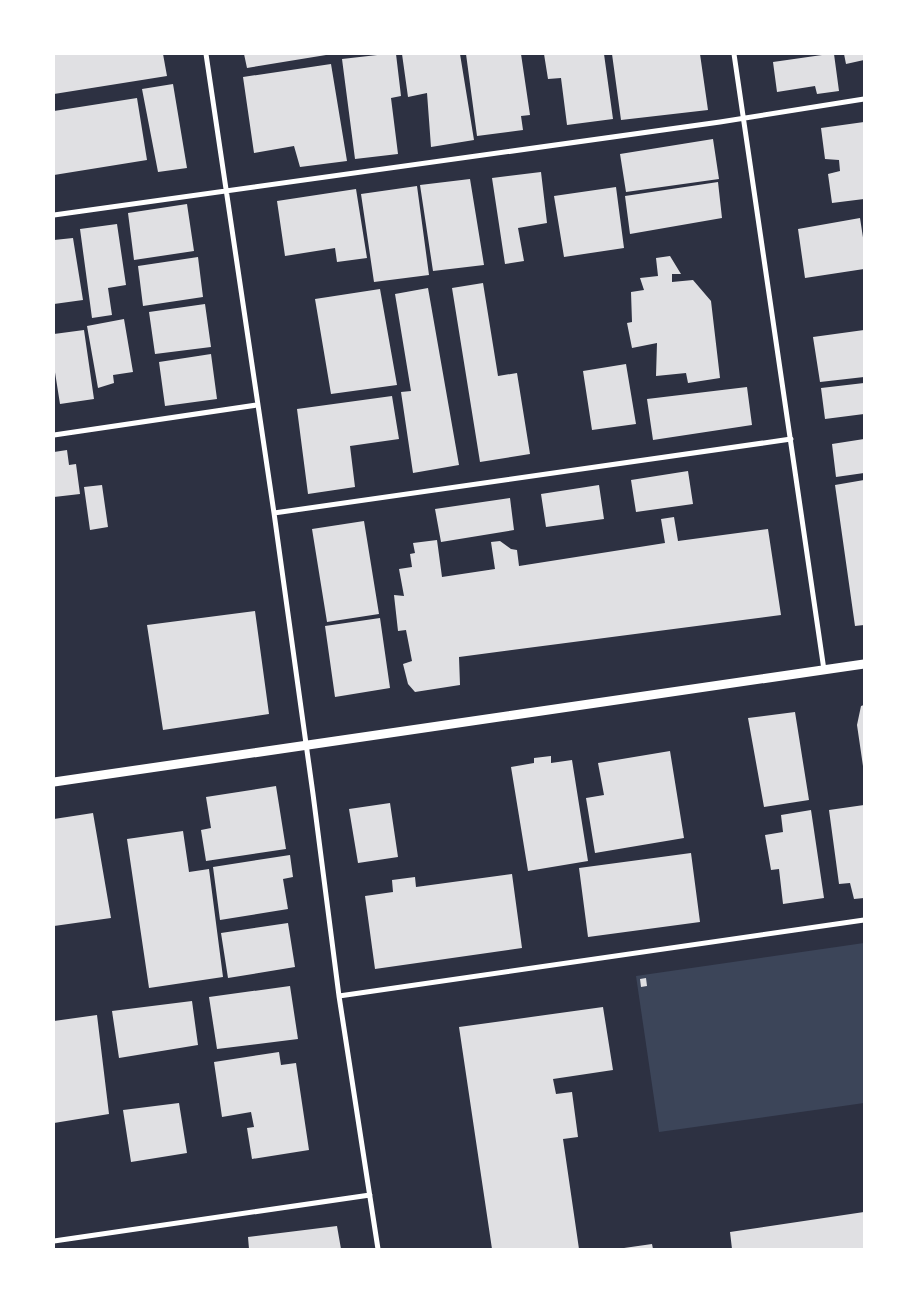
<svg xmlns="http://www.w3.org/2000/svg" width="918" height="1303" viewBox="0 0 918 1303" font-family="'IBM Plex Serif',serif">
  <rect width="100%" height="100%" fill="#2d3142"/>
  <path fill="#3c4559" d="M 864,943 L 864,1103 L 659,1132 L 636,976 Z"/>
  <path fill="#e0e0e3" d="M 54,54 L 163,54 L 167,76 L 54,94 Z
    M 244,54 L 326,54 L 326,55 L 247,68 Z
    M 386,54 L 396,54 L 401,96 L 391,98 L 398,154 L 355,159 L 342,59 Z
    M 402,54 L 460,54 L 474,140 L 431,147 L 427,93 L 408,97 Z
    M 466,54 L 521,54 L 530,115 L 521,116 L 523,130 L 477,136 Z
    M 544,54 L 604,54 L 613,119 L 567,125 L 561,78 L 548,79 Z
    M 612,54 L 700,54 L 708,110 L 621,120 Z
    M 829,54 L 834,54 L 839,91 L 817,94 L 815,86 L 777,92 L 773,62 Z
    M 844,54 L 864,54 L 864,60 L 846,64 Z
    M 331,64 L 347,161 L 300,167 L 294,146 L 254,153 L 243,77 Z
    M 173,84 L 187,168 L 158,172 L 142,89 Z
    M 137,98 L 147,160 L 54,175 L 54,111 Z
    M 864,122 L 864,199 L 832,203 L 828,174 L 840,171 L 839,160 L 825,159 L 821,128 Z
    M 713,139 L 719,179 L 626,192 L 620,154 Z
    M 541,172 L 547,223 L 518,228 L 524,261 L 505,264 L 492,178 Z
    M 470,179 L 484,265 L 433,271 L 420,185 Z
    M 718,182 L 722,218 L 630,234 L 625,196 Z
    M 417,186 L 429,275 L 374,282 L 361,194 Z
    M 616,187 L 624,248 L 564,257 L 554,196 Z
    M 356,189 L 367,258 L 337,262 L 335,248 L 285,256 L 277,201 Z
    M 187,204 L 194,251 L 134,260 L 128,213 Z
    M 860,218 L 864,244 L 864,269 L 805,278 L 798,229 Z
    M 117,224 L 126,285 L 108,288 L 112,315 L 92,318 L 80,229 Z
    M 73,238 L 83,300 L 54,304 L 54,240 Z
    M 670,256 L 681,274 L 672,274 L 672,282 L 693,280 L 711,301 L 720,378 L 688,383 L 686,373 L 656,376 L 657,343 L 632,348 L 627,323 L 632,322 L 631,292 L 644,290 L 640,278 L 658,276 L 656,258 Z
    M 198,257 L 203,297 L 143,306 L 138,266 Z
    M 483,283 L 498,376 L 517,373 L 530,454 L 480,462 L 452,288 Z
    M 428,288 L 459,465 L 413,473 L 401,392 L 411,391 L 395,294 Z
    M 380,289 L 397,385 L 331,394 L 315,299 Z
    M 205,304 L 211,347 L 155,354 L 149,312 Z
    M 124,319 L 133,372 L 113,375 L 114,383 L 98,388 L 87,326 Z
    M 84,330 L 94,399 L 60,404 L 54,366 L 54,334 Z
    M 864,330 L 864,377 L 820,382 L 813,337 Z
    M 211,354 L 217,399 L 165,406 L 159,362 Z
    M 626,364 L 636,424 L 592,430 L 583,371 Z
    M 864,383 L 864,414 L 825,419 L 821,388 Z
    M 747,387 L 752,425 L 653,440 L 647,399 Z
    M 392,396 L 399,439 L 350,446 L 355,487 L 308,494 L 297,409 Z
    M 864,439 L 864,473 L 836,477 L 832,444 Z
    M 67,450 L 69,465 L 76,464 L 80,494 L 54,497 L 54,452 Z
    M 688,471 L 693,504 L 636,512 L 631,480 Z
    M 864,480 L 864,625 L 855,626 L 835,485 Z
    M 102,485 L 108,527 L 90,530 L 84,487 Z
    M 599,485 L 604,519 L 546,527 L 541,494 Z
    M 510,498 L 514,530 L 441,542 L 435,509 Z
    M 674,517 L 678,541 L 768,529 L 781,615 L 459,657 L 460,685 L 415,692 L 408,684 L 403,664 L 412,661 L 406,630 L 398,631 L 394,595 L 404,596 L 399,569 L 412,567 L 410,554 L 415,553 L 413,543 L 437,540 L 442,577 L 495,569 L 491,542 L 500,541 L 511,549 L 517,550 L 519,566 L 665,543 L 661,519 Z
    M 364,521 L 379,614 L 327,622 L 312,529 Z
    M 255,611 L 269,714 L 163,730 L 147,625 Z
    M 380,618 L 390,688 L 335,697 L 325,626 Z
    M 864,705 L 864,766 L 863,766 L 857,725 L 861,706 Z
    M 795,712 L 809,800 L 764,807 L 748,718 Z
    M 670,751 L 684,838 L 595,853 L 586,798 L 604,795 L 598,763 Z
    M 551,756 L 551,763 L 572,760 L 588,861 L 528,871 L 511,767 L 534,763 L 534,758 Z
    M 276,786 L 286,849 L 206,861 L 201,830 L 211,828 L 206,797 Z
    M 390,803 L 398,857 L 358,863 L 349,809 Z
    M 864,805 L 864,898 L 854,899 L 850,883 L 839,884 L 829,810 Z
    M 811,810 L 824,898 L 783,904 L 779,869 L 771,870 L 765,835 L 783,832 L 781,815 Z
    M 93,813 L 111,918 L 54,926 L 54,819 Z
    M 183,831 L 189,872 L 209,869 L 223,977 L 149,988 L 127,839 Z
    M 691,853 L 700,922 L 588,937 L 579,868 Z
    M 290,855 L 293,877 L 283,879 L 288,909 L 220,920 L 213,867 Z
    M 512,874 L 522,948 L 375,969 L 365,896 L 393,892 L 392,880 L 415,877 L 416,887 Z
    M 288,923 L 295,967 L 228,978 L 221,933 Z
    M 646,978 L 647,986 L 641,987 L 640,979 Z
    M 290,986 L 298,1039 L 217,1049 L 209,997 Z
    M 192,1001 L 198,1045 L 119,1058 L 112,1011 Z
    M 603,1007 L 613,1070 L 553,1079 L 556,1094 L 572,1092 L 578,1137 L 563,1139 L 579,1249 L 492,1249 L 459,1027 Z
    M 97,1015 L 109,1114 L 54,1123 L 54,1021 Z
    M 279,1052 L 281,1065 L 296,1063 L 309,1150 L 252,1159 L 247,1128 L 254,1127 L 251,1112 L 222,1117 L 214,1062 Z
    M 179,1103 L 187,1153 L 131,1162 L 123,1110 Z
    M 864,1212 L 864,1249 L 732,1249 L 730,1232 Z
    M 337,1226 L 341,1249 L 249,1249 L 248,1237 Z
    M 652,1244 L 653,1249 L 624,1249 L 624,1248 Z"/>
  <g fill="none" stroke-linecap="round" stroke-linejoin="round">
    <path stroke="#fff" stroke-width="5" d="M 206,54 L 274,513 L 313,794 L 339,996 L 378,1249
      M 734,54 L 824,670
      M 54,215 L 720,122 L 864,99
      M 54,435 L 257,405
      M 274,513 L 791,439
      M 339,996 L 864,920
      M 54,1241 L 370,1195"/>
    <path stroke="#fff" stroke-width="9" d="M 54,782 L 864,664"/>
  </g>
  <rect width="918" height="1303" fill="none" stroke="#ffffff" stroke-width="110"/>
</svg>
